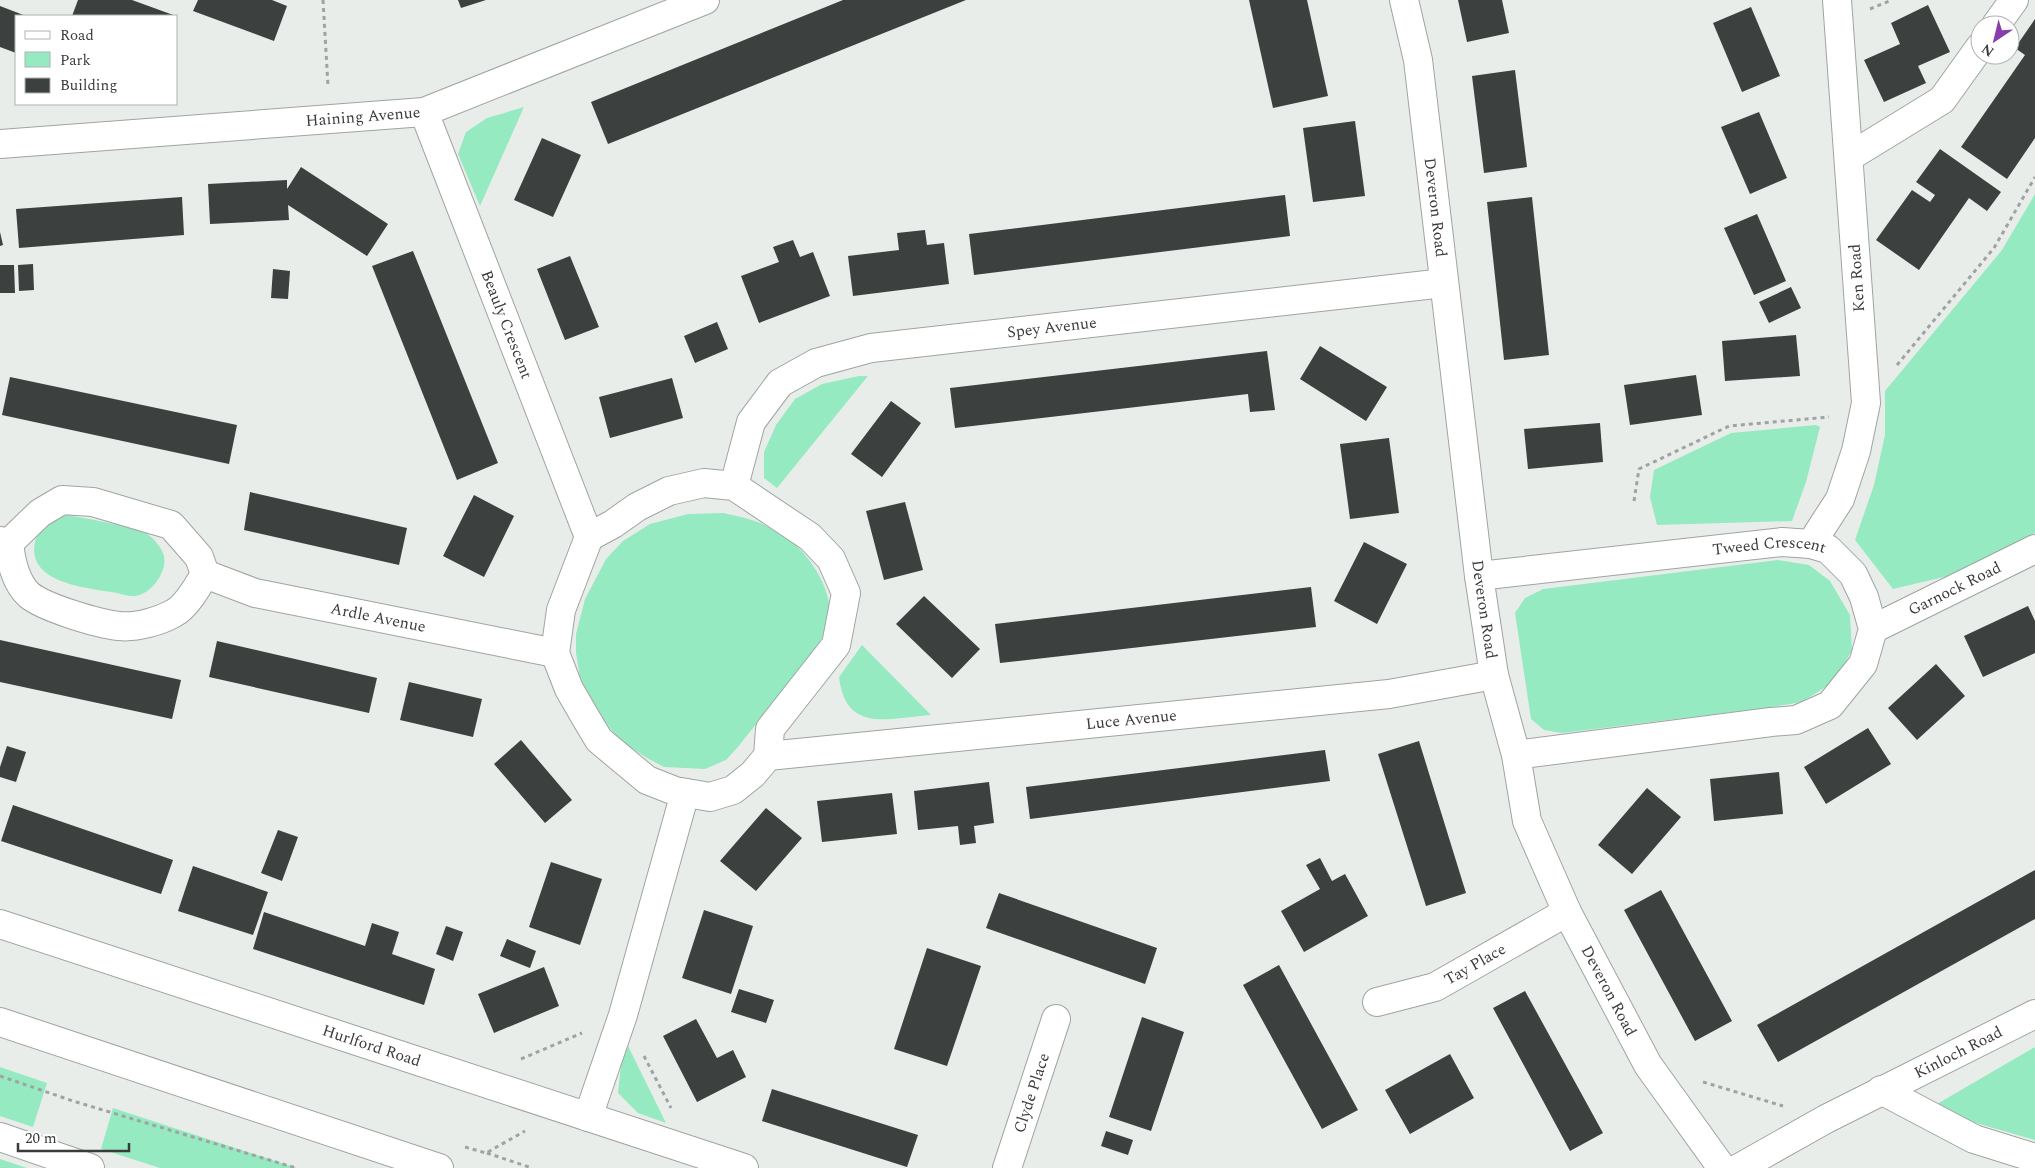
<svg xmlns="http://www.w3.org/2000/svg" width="2035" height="1168" viewBox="0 0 2035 1168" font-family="Spectral,serif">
  <rect width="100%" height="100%" fill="#e8edea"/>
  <path fill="#96eac1" d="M 524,107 L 480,206 L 458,154 L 466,132 L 487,118 Z
    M 2035,194 L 2035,533 L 1965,572 L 1893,589 L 1855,540 L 1874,485 L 1885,435 L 1885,391 L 2002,250 Z
    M 859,376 L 868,376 L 777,488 L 764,478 L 764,452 L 776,425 L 795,399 L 822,384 Z
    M 1816,425 L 1820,427 L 1806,482 L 1792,521 L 1657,525 L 1650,497 L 1654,470 L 1731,433 Z
    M 723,513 C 742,517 760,521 777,531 C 804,546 835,588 829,620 C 827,632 818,644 812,654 L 737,748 L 726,760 L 705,769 L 664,767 L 647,758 L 619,740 L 594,707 L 580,677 L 576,653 L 576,634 L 585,599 L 606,559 L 623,541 L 650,524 L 688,514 Z
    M 68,515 C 82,518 138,527 146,533 C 152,537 160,545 163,553 C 170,570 150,597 132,596 C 127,596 122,594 117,593 C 89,588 26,584 35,542 C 38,527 55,519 68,515 Z
    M 1778,560 L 1809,565 L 1830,581 L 1850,615 L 1852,650 L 1835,681 L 1802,702 L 1765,708 L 1562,733 L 1544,730 L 1531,719 L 1515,613 L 1525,598 L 1543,589 Z
    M 862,645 L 931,715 C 888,718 846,734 839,677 Z
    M 628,1046 L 666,1123 L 638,1113 L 618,1093 L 621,1065 Z
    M 2035,1047 L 2035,1140 L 1955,1117 L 1937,1104 Z
    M 0,1067 L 47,1083 L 33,1127 L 0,1116 Z
    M 113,1108 L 297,1168 L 160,1168 L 101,1149 Z
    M 0,1159 L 27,1168 L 0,1168 Z"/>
  <path fill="#3c403e" d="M 78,0 L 132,0 L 176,16 L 72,16 Z
    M 198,0 L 272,0 L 287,6 L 274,41 L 193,11 Z
    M 458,0 L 486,0 L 461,8 Z
    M 843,0 L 966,0 L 608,144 L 591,102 Z
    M 1249,0 L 1307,0 L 1328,96 L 1273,108 Z
    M 1458,0 L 1502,0 L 1509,33 L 1467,42 Z
    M 1928,5 L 1950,52 L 1918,66 L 1926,83 L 1884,102 L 1864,60 L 1900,44 L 1891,23 Z
    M 0,6 L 26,16 L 16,16 L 16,53 L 0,47 Z
    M 1751,7 L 1780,76 L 1742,92 L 1713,23 Z
    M 2035,19 L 2035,138 L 2007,179 L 1961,147 L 2025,55 L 2015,48 Z
    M 1515,70 L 1527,167 L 1484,173 L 1472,76 Z
    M 1759,112 L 1787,178 L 1750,194 L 1721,127 Z
    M 1355,121 L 1365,196 L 1313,202 L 1303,128 Z
    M 542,138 L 581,155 L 553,217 L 514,200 Z
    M 1940,149 L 2001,192 L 1987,211 L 1969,198 L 1919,270 L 1876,240 L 1912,190 L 1930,202 L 1935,195 L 1916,182 Z
    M 301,167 L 388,224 L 367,256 L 288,205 L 289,220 L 210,224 L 208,184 L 287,180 L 287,189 Z
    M 1285,195 L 1290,236 L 974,275 L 969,234 Z
    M 182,197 L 184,235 L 19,248 L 16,209 Z
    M 1532,197 L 1549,355 L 1504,360 L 1487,202 Z
    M 1757,214 L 1786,281 L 1754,295 L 1724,228 Z
    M 925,230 L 927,245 L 944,243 L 949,284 L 853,296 L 848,256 L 899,250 L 897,233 Z
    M 0,232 L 3,245 L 0,246 Z
    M 793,240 L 800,257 L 813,252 L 830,296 L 759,323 L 741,276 L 779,262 L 773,247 Z
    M 413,251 L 498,463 L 457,480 L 372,266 Z
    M 570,256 L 599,327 L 565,340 L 537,269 Z
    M 33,264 L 34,290 L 19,291 L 18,265 Z
    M 0,265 L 14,265 L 15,293 L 0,293 Z
    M 273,269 L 290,271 L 288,299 L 271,298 Z
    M 1791,287 L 1801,308 L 1769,323 L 1759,302 Z
    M 717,322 L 728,349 L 695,363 L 684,336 Z
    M 1796,335 L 1800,376 L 1725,381 L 1722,341 Z
    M 1320,346 L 1387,387 L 1366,421 L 1300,379 Z
    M 1267,351 L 1275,410 L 1250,412 L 1248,394 L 955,428 L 950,388 Z
    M 1696,375 L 1702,415 L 1630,425 L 1624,385 Z
    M 10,377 L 237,425 L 229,464 L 2,415 Z
    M 672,378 L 683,418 L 610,438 L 599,397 Z
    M 891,401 L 921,423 L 882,477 L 851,454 Z
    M 1600,423 L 1603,462 L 1528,469 L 1524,429 Z
    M 1389,438 L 1399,513 L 1350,519 L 1340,444 Z
    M 250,492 L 407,528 L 399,565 L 244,530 Z
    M 474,495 L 514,516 L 484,577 L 443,556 Z
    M 905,502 L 923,570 L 884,580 L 866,511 Z
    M 1364,542 L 1407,564 L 1377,624 L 1334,601 Z
    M 1311,587 L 1316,627 L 1000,663 L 995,624 Z
    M 924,596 L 980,649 L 952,678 L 896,624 Z
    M 2028,606 L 2035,621 L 2035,653 L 1983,677 L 1964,636 Z
    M 0,640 L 181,680 L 172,719 L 0,682 Z
    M 217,641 L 377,678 L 369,713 L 209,677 Z
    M 1936,664 L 1965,696 L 1917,740 L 1888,708 Z
    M 409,682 L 482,699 L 473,737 L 400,720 Z
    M 1868,728 L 1891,764 L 1826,804 L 1804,767 Z
    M 521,740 L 572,800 L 545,823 L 494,764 Z
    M 1419,741 L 1466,893 L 1426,906 L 1378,754 Z
    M 7,746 L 26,752 L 16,782 L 0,777 L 0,767 Z
    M 1325,750 L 1330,781 L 1030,819 L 1026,787 Z
    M 1779,772 L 1783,814 L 1714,821 L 1710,779 Z
    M 989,782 L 994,823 L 974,826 L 976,843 L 960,845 L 958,826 L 918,830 L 914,791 Z
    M 1647,788 L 1681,817 L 1632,874 L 1598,845 Z
    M 892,793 L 897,834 L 822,842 L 817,801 Z
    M 13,805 L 173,860 L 161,894 L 1,841 Z
    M 766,808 L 802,838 L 756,891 L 720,861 Z
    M 278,830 L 298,837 L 282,881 L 261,873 Z
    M 1320,858 L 1332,881 L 1345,874 L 1368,916 L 1304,952 L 1281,911 L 1320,889 L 1306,865 Z
    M 551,862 L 602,879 L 580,945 L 529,927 Z
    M 193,866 L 268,892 L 253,935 L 178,911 Z
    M 2035,870 L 2035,919 L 1778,1062 L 1757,1025 Z
    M 1661,890 L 1732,1021 L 1695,1041 L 1624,910 Z
    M 999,893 L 1157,948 L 1145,984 L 986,928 Z
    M 704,910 L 753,926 L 731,994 L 682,978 Z
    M 264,912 L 365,946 L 372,923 L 399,932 L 392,954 L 435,969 L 424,1005 L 253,949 Z
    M 446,926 L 463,932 L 453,961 L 436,954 Z
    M 507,939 L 536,951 L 530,968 L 500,956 Z
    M 927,948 L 981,966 L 947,1066 L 894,1049 Z
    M 1279,965 L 1358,1110 L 1322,1129 L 1243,985 Z
    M 544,967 L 559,1006 L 494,1033 L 478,994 Z
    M 739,989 L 774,1000 L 766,1023 L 731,1012 Z
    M 1525,991 L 1603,1133 L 1570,1151 L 1493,1008 Z
    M 1142,1017 L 1184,1032 L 1151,1131 L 1109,1117 Z
    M 696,1019 L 717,1058 L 733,1050 L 746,1077 L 697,1102 L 663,1036 Z
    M 1450,1054 L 1474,1098 L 1410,1134 L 1385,1090 Z
    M 772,1089 L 918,1135 L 907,1167 L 762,1121 Z
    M 1106,1131 L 1133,1140 L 1128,1155 L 1101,1146 Z"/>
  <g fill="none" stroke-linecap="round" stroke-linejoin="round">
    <defs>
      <g id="minor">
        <path id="s1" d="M 1404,0 L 1418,60 L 1479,576 L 1494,675 L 1516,755 L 1527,821 L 1567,912 L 1648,1065 L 1722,1168"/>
        <path d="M 1996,25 L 2014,0"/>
        <path id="s2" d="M 424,112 L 589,537"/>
        <path id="s3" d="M 0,144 L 424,112 L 705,0"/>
        <path d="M 1849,157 L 1942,100 L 1980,47"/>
        <path d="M 704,483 L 734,486 L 810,537 L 831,559 L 846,593 L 836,645 L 770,729 L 768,756 L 753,774 L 733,790 L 710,797 L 675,791 L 647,780 L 599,740 L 587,720 L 569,689 L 555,653 L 561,610 L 589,537 L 613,524 L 637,507 L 669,491 Z"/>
        <path id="s4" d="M 734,486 L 751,422 L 780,383 L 816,363 L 871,348 L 1444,283"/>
        <path id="s5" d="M 0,541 L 9,543 L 40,513 L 62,500 L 93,502 L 171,525 L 199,557 L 205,574 L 255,593 L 555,653"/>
        <path d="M 9,543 C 11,561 15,582 29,595 C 45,608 99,624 119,626 C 136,628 160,621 174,613 C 186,607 198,586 205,574"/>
        <path d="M 1811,544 L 1840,499 L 1856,451 L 1866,403 L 1837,0"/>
        <path id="s6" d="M 1479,576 L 1782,542 L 1811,544 L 1828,549 L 1853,574 L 1864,597 L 1873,629 L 1863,664 L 1830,705 L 1796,720 L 1771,722 L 1516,755"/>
        <path id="s7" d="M 1873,629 L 2035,549"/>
        <path id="s8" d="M 768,756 L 1389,694 L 1494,675"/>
        <path id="s9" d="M 0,924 C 248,1005 496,1087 744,1168"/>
        <path id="s10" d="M 1377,1002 L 1435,987 L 1567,912"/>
        <path d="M 1881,1090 L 1974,1139 L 2035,1158"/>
        <path d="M 588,1117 L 623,1015 L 685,793"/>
        <path d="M 0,1137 L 90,1168"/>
        <path id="s11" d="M 1007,1168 L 1056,1019"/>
        <path id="s12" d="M 1739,1168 L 1826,1119 L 2035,1014"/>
      </g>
      <path id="major" d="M 0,1022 L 439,1168"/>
    </defs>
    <use href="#minor" stroke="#9fa4a1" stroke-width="30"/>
    <use href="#major" stroke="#9fa4a1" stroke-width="30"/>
    <path stroke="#9fa3a1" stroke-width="3" stroke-dasharray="4 4" stroke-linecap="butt" d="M 323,0 L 328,86
      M 1870,9 L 1892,0
      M 1897,365 L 1994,248 L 2035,177
      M 1634,501 L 1639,469 L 1729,426 L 1829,417
      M 644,1056 L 671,1108
      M 521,1059 L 582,1033
      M 0,1076 L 73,1101 L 296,1168
      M 1703,1082 L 1783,1106
      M 465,1147 L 486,1153 L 525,1131
      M 487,1153 L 532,1168"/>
    <use href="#minor" stroke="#fff" stroke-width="28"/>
    <use href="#major" stroke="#fff" stroke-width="28"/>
  </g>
  <g text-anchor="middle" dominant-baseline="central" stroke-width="5" stroke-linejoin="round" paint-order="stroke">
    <g font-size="16" fill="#3a3c3b" stroke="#fff">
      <text stroke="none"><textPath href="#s3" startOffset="364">Haining Avenue</textPath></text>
      <text stroke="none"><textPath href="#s1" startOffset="210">Deveron Road</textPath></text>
      <text transform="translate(1857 278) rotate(-94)">Ken Road</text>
      <text stroke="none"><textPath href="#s2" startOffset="228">Beauly Crescent</textPath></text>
      <text stroke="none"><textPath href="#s4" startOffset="395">Spey Avenue</textPath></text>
      <text stroke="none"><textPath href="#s6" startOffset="292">Tweed Crescent</textPath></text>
      <text stroke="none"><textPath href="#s7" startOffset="91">Garnock Road</textPath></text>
      <text stroke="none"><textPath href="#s1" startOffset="615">Deveron Road</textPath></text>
      <text stroke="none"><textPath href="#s5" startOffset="430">Ardle Avenue</textPath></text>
      <text stroke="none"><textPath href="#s8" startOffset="365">Luce Avenue</textPath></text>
      <text stroke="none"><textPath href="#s10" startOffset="106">Tay Place</textPath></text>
      <text stroke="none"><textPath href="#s1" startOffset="1020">Deveron Road</textPath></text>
      <text stroke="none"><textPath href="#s9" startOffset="391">Hurlford Road</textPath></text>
      <text stroke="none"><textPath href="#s12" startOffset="248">Kinloch Road</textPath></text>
      <text stroke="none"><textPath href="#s11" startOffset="79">Clyde Place</textPath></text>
    </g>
  </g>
  <rect x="15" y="15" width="162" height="90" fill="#ffffff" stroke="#b0b1b1"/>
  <rect x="25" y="31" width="25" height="8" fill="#ffffff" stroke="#b0b1b1"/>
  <text x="60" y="40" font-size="15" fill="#3a3c3b">Road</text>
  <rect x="25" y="52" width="25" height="15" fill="#96eac1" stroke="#b0b1b1"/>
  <text x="60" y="65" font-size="15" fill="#3a3c3b">Park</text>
  <rect x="25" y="78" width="25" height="15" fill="#3c403e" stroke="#b0b1b1"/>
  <text x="60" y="90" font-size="15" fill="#3a3c3b">Building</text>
  <g transform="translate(1995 40) rotate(215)"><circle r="24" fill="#ffffff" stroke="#b0b1b1"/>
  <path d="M0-4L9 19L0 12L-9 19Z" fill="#883cae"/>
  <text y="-8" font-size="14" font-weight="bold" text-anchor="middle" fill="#3a3c3b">N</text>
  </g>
  <path d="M18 1143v8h111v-8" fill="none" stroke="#3a3c3b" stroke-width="2.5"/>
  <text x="25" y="1143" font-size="15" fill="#3a3c3b" stroke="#ffffff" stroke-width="4" paint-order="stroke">20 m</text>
</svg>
